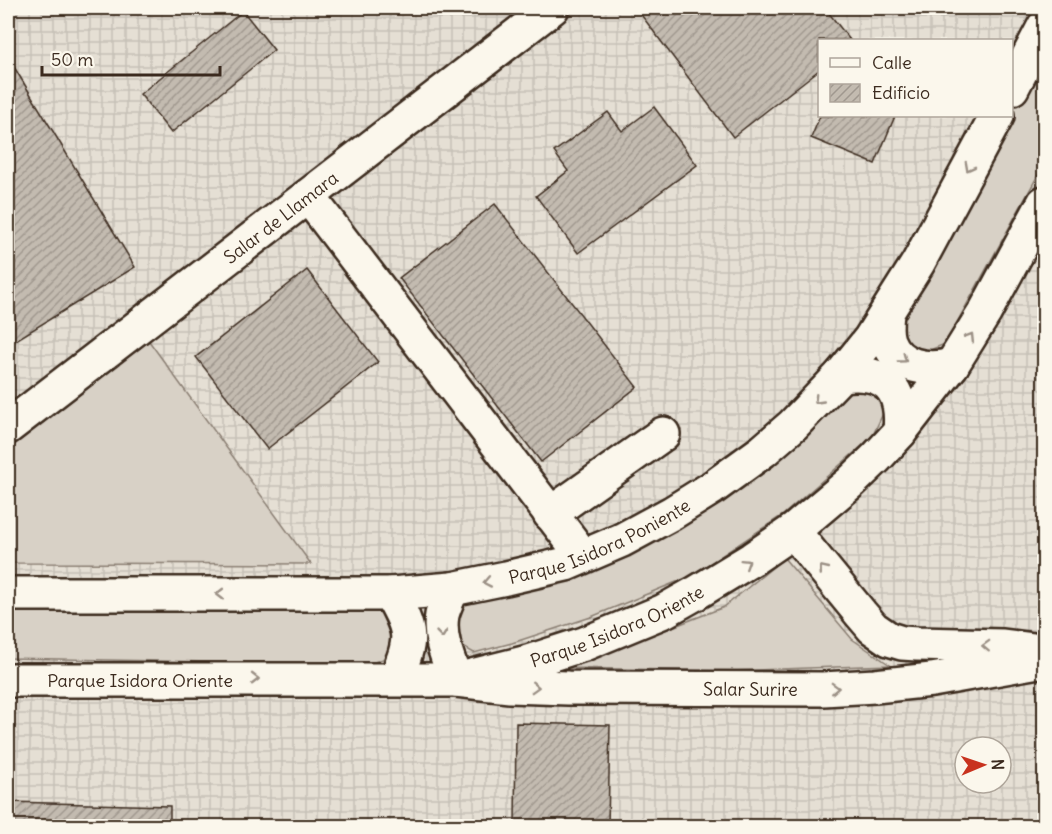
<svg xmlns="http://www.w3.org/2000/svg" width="1052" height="834" viewBox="0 0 1052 834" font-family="Delius,sans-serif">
  <defs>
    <pattern id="industrial-grid" width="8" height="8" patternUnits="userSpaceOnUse" patternTransform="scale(1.5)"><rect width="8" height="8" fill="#e5dfd4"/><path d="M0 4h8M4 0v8" fill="none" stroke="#c5c0b6"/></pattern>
    <pattern id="building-hatch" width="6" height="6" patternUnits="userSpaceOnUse" patternTransform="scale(1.5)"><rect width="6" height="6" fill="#c3bbb0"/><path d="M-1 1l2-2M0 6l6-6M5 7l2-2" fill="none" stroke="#a0988f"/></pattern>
  </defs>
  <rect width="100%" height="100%" fill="#f3efe4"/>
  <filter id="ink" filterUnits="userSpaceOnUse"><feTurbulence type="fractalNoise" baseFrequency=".0167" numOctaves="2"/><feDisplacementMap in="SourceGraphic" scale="12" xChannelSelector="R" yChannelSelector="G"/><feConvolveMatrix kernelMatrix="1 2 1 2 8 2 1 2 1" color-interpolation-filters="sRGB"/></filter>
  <g filter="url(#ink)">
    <path fill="url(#industrial-grid)" fill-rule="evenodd" d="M 8,8 L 1044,8 L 1044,826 L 8,826 ZM 820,40 L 1012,40 L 1012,116 L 820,116 ZM 965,747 L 1001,747 L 1001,783 L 965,783 Z"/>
    <path fill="#d8d1c6" stroke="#8a7e72" stroke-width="1.5" d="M 1044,40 L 1044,164 L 945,344 L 925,352 L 908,347 L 897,331 L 898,309 L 1012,116 L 1012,101 Z
      M 149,341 L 311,564 L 8,563 L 8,450 Z
      M 868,388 L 886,407 L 872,437 L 784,514 L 691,576 L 591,617 L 512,643 L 474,653 L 456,643 L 459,601 L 589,566 L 839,393 Z
      M 784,558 L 852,639 L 890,665 L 730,671 L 567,668 L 724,607 Z
      M 8,606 L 370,606 C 384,613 398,629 390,646 C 389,651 385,655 383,659 L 365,665 L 8,658 Z"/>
    <path fill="url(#building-hatch)" stroke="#3b2a1e" stroke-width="1.5" d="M 636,8 L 825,8 L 850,40 L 819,40 L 819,70 L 733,137 Z
      M 243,11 L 274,50 L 171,133 L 140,94 Z
      M 8,57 L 135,267 L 8,345 Z
      M 654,107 L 697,165 L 578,253 L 536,196 L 568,171 L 554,152 L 608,112 L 622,131 Z
      M 820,116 L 895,116 L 875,164 L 811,138 Z
      M 495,204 L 637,387 L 541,462 L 399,278 Z
      M 307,270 L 378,362 L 267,449 L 196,357 Z
      M 516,723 L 610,725 L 608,826 L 515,826 Z
      M 8,802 L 170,806 L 170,826 L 8,826 Z"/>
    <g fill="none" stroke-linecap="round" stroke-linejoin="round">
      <defs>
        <g id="minor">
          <path d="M 1012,88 L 1044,27"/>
          <path d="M 308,196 L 583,556"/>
          <path d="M 887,313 C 886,322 885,332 888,341 C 898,368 928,371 952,365"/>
          <path d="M 841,375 C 886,369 904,388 900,432"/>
          <path id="s1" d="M 8,427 L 552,8"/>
          <path d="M 550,514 L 663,434"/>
          <path d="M 793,531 L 861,614 L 873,628 L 889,639 L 902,643 L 917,644 L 1003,646 L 1034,650"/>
          <path id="s2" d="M 452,589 C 449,597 444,606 442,615 C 438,637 448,659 456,680 L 510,686 L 568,688 L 823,689 L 875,686 L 932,680 L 1044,660"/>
          <path id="s3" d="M 8,594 L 391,594 L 452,589 L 506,578 L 566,564 L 622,540 L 672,513 L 712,488 L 763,451 L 793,425 L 841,375 L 870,339 L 918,263 L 997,116"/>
          <path d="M 391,594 C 413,634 412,638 396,679"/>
          <path id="s4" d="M 8,680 L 456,680 L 528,662 L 584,644 L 664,611 L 696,593 L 752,559 L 793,531 L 851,482 L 876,458 L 900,432 L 952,365 L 985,312 L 1044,203"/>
        </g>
      </defs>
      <use href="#minor" stroke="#3b2a1e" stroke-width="38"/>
      <use href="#minor" stroke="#fbf7ec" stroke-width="33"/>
    </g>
    <defs><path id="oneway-chevron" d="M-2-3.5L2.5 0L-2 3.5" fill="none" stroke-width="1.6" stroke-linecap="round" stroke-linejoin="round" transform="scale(1.5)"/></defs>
    <g stroke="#9b9085">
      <use href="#oneway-chevron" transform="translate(969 167) rotate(118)"/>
      <use href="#oneway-chevron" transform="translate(970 337) rotate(-58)"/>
      <use href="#oneway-chevron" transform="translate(903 359) rotate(36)"/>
      <use href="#oneway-chevron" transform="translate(818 400) rotate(134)"/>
      <use href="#oneway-chevron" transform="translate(746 563) rotate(-32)"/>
      <use href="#oneway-chevron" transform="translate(823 569) rotate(-129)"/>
      <use href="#oneway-chevron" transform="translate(487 582) rotate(169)"/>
      <use href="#oneway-chevron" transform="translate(220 594) rotate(180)"/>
      <use href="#oneway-chevron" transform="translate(442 634) rotate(84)"/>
      <use href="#oneway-chevron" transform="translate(986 646) rotate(-178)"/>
      <use href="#oneway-chevron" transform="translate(255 679)"/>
      <use href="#oneway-chevron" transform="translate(535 687) rotate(2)"/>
      <use href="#oneway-chevron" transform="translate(835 688) rotate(-2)"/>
    </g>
  </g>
  <g text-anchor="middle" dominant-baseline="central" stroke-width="4.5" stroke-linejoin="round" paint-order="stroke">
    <g font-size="18" fill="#3b2a1e" stroke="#fbf7ec">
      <text stroke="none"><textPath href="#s1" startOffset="344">Salar de Llamara</textPath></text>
      <text stroke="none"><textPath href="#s3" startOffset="600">Parque Isidora Poniente</textPath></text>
      <text stroke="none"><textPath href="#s4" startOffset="618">Parque Isidora Oriente</textPath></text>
      <text stroke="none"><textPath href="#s4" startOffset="132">Parque Isidora Oriente</textPath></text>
      <text stroke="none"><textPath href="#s2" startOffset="390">Salar Surire</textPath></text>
    </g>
  </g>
  <rect width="1052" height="834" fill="none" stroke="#fbf7ec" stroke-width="30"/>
  <rect x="15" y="15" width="1022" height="804" fill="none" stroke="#3b2a1e" stroke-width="2" filter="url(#ink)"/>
  <rect x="818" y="39" width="195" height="78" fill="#fbf7ec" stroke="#aea59a" stroke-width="1.5"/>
  <rect x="830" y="58" width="30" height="9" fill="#fbf7ec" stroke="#aea59a" stroke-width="1.5"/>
  <text x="872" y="69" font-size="18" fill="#3b2a1e">Calle</text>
  <rect x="830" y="84" width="30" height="18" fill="url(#building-hatch)" stroke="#aea59a" stroke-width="1.5"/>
  <text x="872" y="99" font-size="18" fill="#3b2a1e">Edificio</text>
  <g transform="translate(983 765) rotate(88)"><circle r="28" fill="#fbf7ec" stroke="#aea59a" stroke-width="1.5"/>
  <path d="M0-4.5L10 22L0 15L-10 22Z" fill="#c8321e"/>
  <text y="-9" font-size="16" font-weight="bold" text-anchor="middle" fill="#3b2a1e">N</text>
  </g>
  <path d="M42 66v9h178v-9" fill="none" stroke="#3b2a1e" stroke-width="3"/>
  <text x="51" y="66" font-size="18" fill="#3b2a1e" stroke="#fbf7ec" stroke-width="4.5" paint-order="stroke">50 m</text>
</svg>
